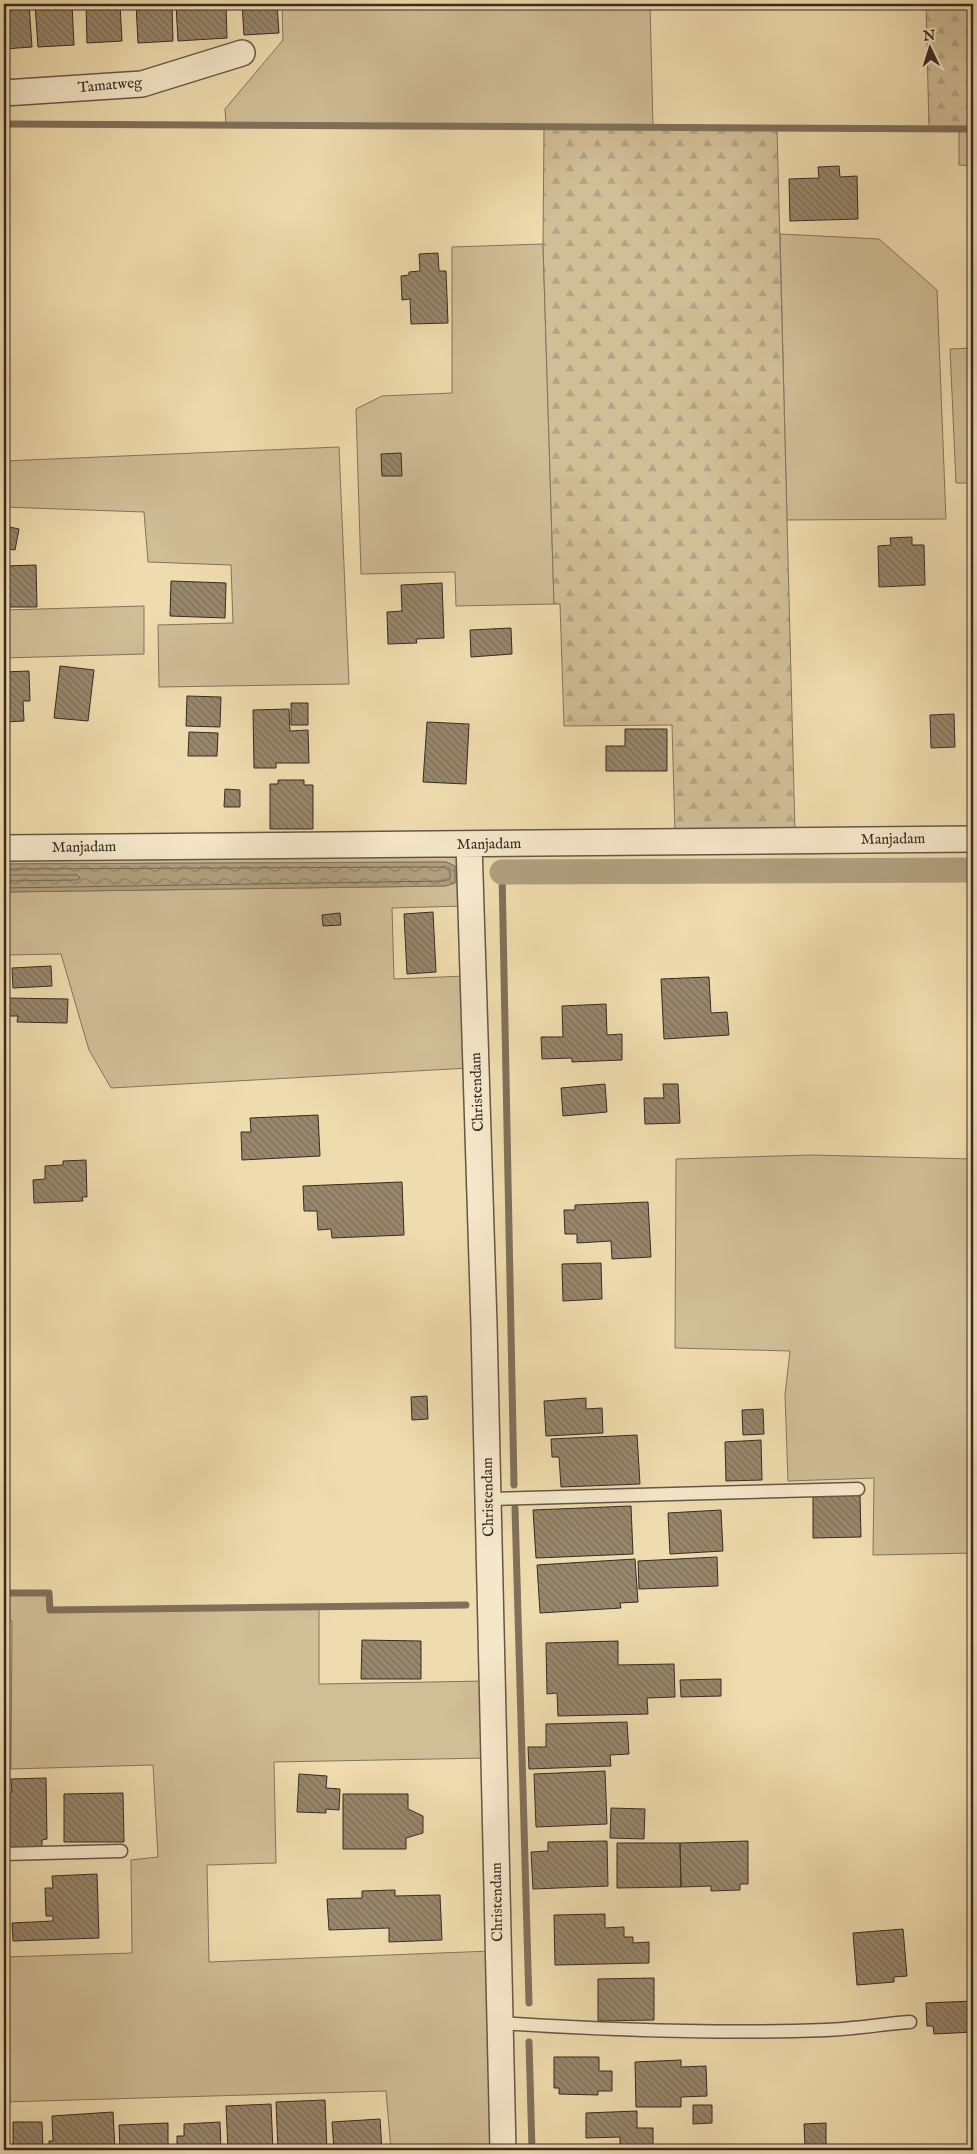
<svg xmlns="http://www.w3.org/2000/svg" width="977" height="2154" viewBox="0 0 977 2154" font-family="'IM FELL English',serif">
  <defs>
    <pattern id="forest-firs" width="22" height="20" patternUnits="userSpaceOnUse" patternTransform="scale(1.25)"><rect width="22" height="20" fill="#d0be97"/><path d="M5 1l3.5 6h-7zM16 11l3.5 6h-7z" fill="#b3a382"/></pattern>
    <pattern id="water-waves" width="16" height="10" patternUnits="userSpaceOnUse" patternTransform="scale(1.25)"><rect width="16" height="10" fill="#b0a07f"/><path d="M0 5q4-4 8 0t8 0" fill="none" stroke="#908368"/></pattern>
    <pattern id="building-back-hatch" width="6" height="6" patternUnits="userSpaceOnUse" patternTransform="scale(1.25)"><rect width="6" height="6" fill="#97876c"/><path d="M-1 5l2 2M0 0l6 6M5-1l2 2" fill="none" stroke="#7c6f59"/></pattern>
  </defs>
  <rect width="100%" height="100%" fill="#efdcae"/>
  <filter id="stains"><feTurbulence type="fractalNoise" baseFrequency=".004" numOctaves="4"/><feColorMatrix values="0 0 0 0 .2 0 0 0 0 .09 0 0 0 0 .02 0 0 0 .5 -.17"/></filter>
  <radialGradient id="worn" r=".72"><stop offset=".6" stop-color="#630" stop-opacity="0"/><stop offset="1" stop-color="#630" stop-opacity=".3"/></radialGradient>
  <path fill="#d0be97" stroke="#84745e" d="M 282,4 L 650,4 L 653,127 L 226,125 L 225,109 L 283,40 Z
    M 959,129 L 973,129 L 973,166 L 959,165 Z
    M 780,234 L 879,239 L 937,290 L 946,519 L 787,520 Z
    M 543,244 L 554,604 L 456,606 L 455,572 L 361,574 L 356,409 L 382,396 L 452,393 L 452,247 Z
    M 973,348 L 973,483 L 956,483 L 950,349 Z
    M 339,447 L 349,684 L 159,687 L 158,625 L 233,623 L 231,565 L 148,562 L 144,512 L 4,507 L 4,461 Z
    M 144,606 L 144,654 L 4,658 L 4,610 Z
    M 4,855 L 457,856 L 464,906 L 392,908 L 394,979 L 465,976 L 469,1068 L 111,1088 L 89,1050 L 61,954 L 4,955 L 4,892 L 445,886 L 455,883 L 455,866 L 446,862 L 4,864 Z
    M 811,1155 L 973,1159 L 973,1553 L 873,1555 L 874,1478 L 788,1481 L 785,1395 L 790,1351 L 675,1348 L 676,1159 Z
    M 4,1593 L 49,1593 L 50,1610 L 319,1607 L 319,1684 L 486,1681 L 487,1758 L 274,1762 L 276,1863 L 207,1865 L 209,1962 L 491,1951 L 497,2150 L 391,2150 L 386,2091 L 4,2102 L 4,1957 L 132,1953 L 131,1860 L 158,1857 L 153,1765 L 11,1769 L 12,1621 L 4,1621 Z"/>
  <path fill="url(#forest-firs)" stroke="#84745e" d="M 926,4 L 973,4 L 973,129 L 929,129 Z
    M 544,127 L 777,128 L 795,832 L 675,834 L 672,725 L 564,726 L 560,604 L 554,604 L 543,244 Z"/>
  <path fill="url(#water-waves)" stroke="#80715b" d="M 446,862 L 455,866 L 455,883 L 445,886 L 4,892 L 4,864 Z"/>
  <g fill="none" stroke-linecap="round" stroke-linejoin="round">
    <path stroke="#746652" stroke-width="1" d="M 4,869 L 444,867 L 450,871 L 450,879 L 444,881 L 4,888
      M 4,875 L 77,875 L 80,878 L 77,880 L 4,881"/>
    <path stroke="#80715b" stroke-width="7" d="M 4,124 L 973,129
      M 502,872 L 514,1485
      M 515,1508 L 529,2003
      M 4,1593 L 49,1593 L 50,1610 L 466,1605
      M 529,2042 L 532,2150"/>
    <path stroke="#b0a07f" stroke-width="25" d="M 502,872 L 973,870"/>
  </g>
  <path fill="url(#building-back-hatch)" stroke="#372b25" d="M 4,4 L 29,4 L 32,47 L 4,49 Z
    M 35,4 L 72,4 L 74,45 L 38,47 Z
    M 86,4 L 120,4 L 122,41 L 87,43 Z
    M 136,4 L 172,4 L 173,41 L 138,43 Z
    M 176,4 L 226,4 L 227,38 L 178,41 Z
    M 242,4 L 277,4 L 279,33 L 244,35 Z
    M 839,166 L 840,177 L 857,176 L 858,219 L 790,221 L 789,179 L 819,178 L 818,167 Z
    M 968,251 L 973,251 L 973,272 L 969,273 Z
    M 438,253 L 439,271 L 446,271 L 448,323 L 411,324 L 410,299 L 402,300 L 401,276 L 409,275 L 409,272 L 420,271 L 419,254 Z
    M 401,453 L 402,476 L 382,476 L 381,454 Z
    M 4,526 L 19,529 L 15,550 L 4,548 Z
    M 912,537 L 912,545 L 924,545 L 925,585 L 879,587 L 878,546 L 891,545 L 890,538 Z
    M 36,565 L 37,607 L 4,607 L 4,566 Z
    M 171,581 L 226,583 L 225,618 L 170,616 Z
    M 442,583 L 444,638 L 416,639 L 417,643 L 388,644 L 387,612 L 402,611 L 401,585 Z
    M 511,628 L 512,654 L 471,657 L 470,630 Z
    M 60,666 L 94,670 L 88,721 L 54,718 Z
    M 29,671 L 30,701 L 23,701 L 24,721 L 4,722 L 4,672 Z
    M 187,696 L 221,697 L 220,727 L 186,726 Z
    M 291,703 L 308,703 L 308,725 L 291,725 Z
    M 289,709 L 290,731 L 308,730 L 309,763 L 276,763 L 276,768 L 254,768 L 253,710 Z
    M 954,714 L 955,747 L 931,748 L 930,715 Z
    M 427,722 L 469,724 L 466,784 L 423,782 Z
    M 625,729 L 667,729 L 667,771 L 606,771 L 606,746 L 625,746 Z
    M 189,732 L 218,733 L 217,756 L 188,756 Z
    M 278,780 L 304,780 L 304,785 L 313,785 L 313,829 L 270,829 L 270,784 L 278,784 Z
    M 225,789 L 240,790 L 240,807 L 224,807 Z
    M 433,912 L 436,972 L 407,974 L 404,914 Z
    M 340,913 L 341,925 L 323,926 L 322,915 Z
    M 51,966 L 52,986 L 13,988 L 12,968 Z
    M 709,977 L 711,1013 L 727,1012 L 729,1035 L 664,1039 L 661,979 Z
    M 6,998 L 68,999 L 67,1023 L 17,1022 L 18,1016 L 6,1016 Z
    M 606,1004 L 607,1035 L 622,1034 L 622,1060 L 572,1062 L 572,1058 L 542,1059 L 541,1037 L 563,1037 L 562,1006 Z
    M 605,1084 L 607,1112 L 563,1116 L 561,1088 Z
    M 663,1084 L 678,1084 L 680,1123 L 645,1124 L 644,1098 L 664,1098 Z
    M 318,1115 L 320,1156 L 242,1160 L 241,1132 L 251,1132 L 250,1118 Z
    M 86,1160 L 87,1197 L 82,1197 L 83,1201 L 34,1203 L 33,1180 L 45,1179 L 45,1166 L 63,1165 L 63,1161 Z
    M 402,1182 L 404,1235 L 332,1238 L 331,1229 L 318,1230 L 317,1211 L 304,1211 L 303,1186 Z
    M 648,1202 L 651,1257 L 612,1259 L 611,1241 L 577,1243 L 577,1234 L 565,1234 L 564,1210 L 575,1210 L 575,1205 Z
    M 601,1263 L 602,1299 L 563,1301 L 562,1264 Z
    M 427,1396 L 428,1419 L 412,1420 L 411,1397 Z
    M 586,1398 L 586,1409 L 602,1408 L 603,1433 L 546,1436 L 544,1401 Z
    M 763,1409 L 764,1434 L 743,1435 L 742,1410 Z
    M 637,1435 L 640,1484 L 561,1487 L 559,1457 L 552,1457 L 551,1439 Z
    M 761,1440 L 762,1480 L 726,1481 L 725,1442 Z
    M 860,1495 L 861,1537 L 813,1538 L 813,1496 Z
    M 631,1506 L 633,1554 L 536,1558 L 533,1510 Z
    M 721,1510 L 723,1551 L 670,1554 L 668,1513 Z
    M 717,1557 L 718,1586 L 639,1589 L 638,1561 Z
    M 635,1559 L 638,1602 L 620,1603 L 621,1608 L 540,1613 L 537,1565 Z
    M 362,1640 L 421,1641 L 421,1679 L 361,1679 Z
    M 618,1641 L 618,1665 L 674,1664 L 675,1697 L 647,1698 L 648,1714 L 558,1716 L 557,1693 L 547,1694 L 546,1643 Z
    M 721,1679 L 721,1696 L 681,1697 L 680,1680 Z
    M 627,1722 L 629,1754 L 610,1755 L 611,1766 L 529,1769 L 528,1747 L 546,1747 L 546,1724 Z
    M 605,1771 L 607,1824 L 536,1827 L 534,1774 Z
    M 299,1774 L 327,1776 L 326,1788 L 340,1789 L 339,1810 L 326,1809 L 326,1813 L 297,1812 Z
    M 46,1778 L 47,1839 L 42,1840 L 42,1849 L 4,1849 L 4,1792 L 12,1792 L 11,1779 Z
    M 123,1793 L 124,1842 L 64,1842 L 64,1794 Z
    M 343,1794 L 408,1794 L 408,1809 L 423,1816 L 423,1833 L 406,1838 L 406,1849 L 343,1849 Z
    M 611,1808 L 645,1809 L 644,1839 L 610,1838 Z
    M 607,1841 L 608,1886 L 533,1889 L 531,1852 L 548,1851 L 548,1842 Z
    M 748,1841 L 748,1884 L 740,1884 L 740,1890 L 711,1891 L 711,1886 L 681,1887 L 680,1843 Z
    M 617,1843 L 680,1843 L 681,1887 L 617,1888 Z
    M 97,1874 L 99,1938 L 13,1941 L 12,1923 L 53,1921 L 53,1916 L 46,1916 L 45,1888 L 53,1888 L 52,1876 Z
    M 395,1890 L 395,1896 L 440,1895 L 442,1940 L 389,1942 L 389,1928 L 329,1930 L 327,1899 L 362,1898 L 362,1891 Z
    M 605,1914 L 605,1928 L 624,1927 L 624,1937 L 633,1937 L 633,1943 L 649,1942 L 649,1963 L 555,1965 L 554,1915 Z
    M 903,1929 L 907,1976 L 894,1977 L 894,1982 L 857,1985 L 853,1933 Z
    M 654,1978 L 654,2020 L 598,2021 L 598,1979 Z
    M 973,2001 L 973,2032 L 934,2034 L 933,2026 L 927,2026 L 926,2003 Z
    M 554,2057 L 599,2057 L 599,2071 L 612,2071 L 612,2091 L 598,2091 L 598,2095 L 559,2094 L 559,2088 L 554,2088 Z
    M 681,2060 L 681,2067 L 706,2066 L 707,2096 L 681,2097 L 681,2107 L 636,2107 L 635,2062 Z
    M 325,2100 L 327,2150 L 278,2150 L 276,2102 Z
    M 271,2104 L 273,2150 L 228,2150 L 226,2106 Z
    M 693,2105 L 712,2105 L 712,2123 L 693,2124 Z
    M 637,2111 L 637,2128 L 653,2128 L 653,2150 L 620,2150 L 620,2137 L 586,2138 L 586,2113 Z
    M 113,2112 L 115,2150 L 49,2150 L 49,2141 L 53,2141 L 52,2116 Z
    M 4,2117 L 7,2117 L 8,2150 L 4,2150 Z
    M 380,2119 L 382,2150 L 334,2150 L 332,2122 Z
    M 13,2122 L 42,2122 L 43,2150 L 13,2150 Z
    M 220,2122 L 221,2150 L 177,2150 L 177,2136 L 184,2136 L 184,2124 Z
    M 168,2123 L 168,2150 L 120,2150 L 119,2125 Z
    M 826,2123 L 826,2145 L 805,2146 L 804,2124 Z"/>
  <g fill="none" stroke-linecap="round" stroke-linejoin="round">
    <defs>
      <path id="service" d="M 488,1499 L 858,1489
        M 4,1854 L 121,1851
        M 500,2023 C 609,2030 718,2034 826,2030 C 854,2029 882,2024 910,2022"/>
      <path id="minor" d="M 4,93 L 142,84 L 242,53
        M 469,844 L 484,1325 L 503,2150
        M 4,848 L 973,839"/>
    </defs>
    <use href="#service" stroke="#655747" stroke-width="15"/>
    <use href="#minor" stroke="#655747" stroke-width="28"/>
    <use href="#service" stroke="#f5e8ca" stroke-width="12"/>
    <use href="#minor" stroke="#f5e8ca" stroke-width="25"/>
  </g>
  <g text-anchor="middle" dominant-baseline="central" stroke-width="4" stroke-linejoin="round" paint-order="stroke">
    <g font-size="15" fill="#372b25" stroke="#f5e8ca">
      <text transform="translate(110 85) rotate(-5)">Tamatweg</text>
      <text transform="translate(893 839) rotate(-1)">Manjadam</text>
      <text transform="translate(489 844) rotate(-1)">Manjadam</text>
      <text transform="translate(84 847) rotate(-1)">Manjadam</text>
      <text transform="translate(477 1092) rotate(-92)">Christendam</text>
      <text transform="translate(488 1497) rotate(-91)">Christendam</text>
      <text transform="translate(497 1902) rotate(-91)">Christendam</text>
    </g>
  </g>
  <rect width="977" height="2154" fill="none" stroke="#efdcae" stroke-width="20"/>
  <rect x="5" y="5" width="967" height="2144" fill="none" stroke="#372b25" stroke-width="2.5"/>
  <rect x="10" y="10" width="957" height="2134" fill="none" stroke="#372b25"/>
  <g transform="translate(930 48) rotate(356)" stroke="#f5e8ca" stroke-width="4" paint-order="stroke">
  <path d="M0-4L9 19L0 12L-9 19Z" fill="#372b25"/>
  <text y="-8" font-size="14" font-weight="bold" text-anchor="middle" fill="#372b25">N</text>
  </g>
  <rect width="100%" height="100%" filter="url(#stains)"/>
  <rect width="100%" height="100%" fill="url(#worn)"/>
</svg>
